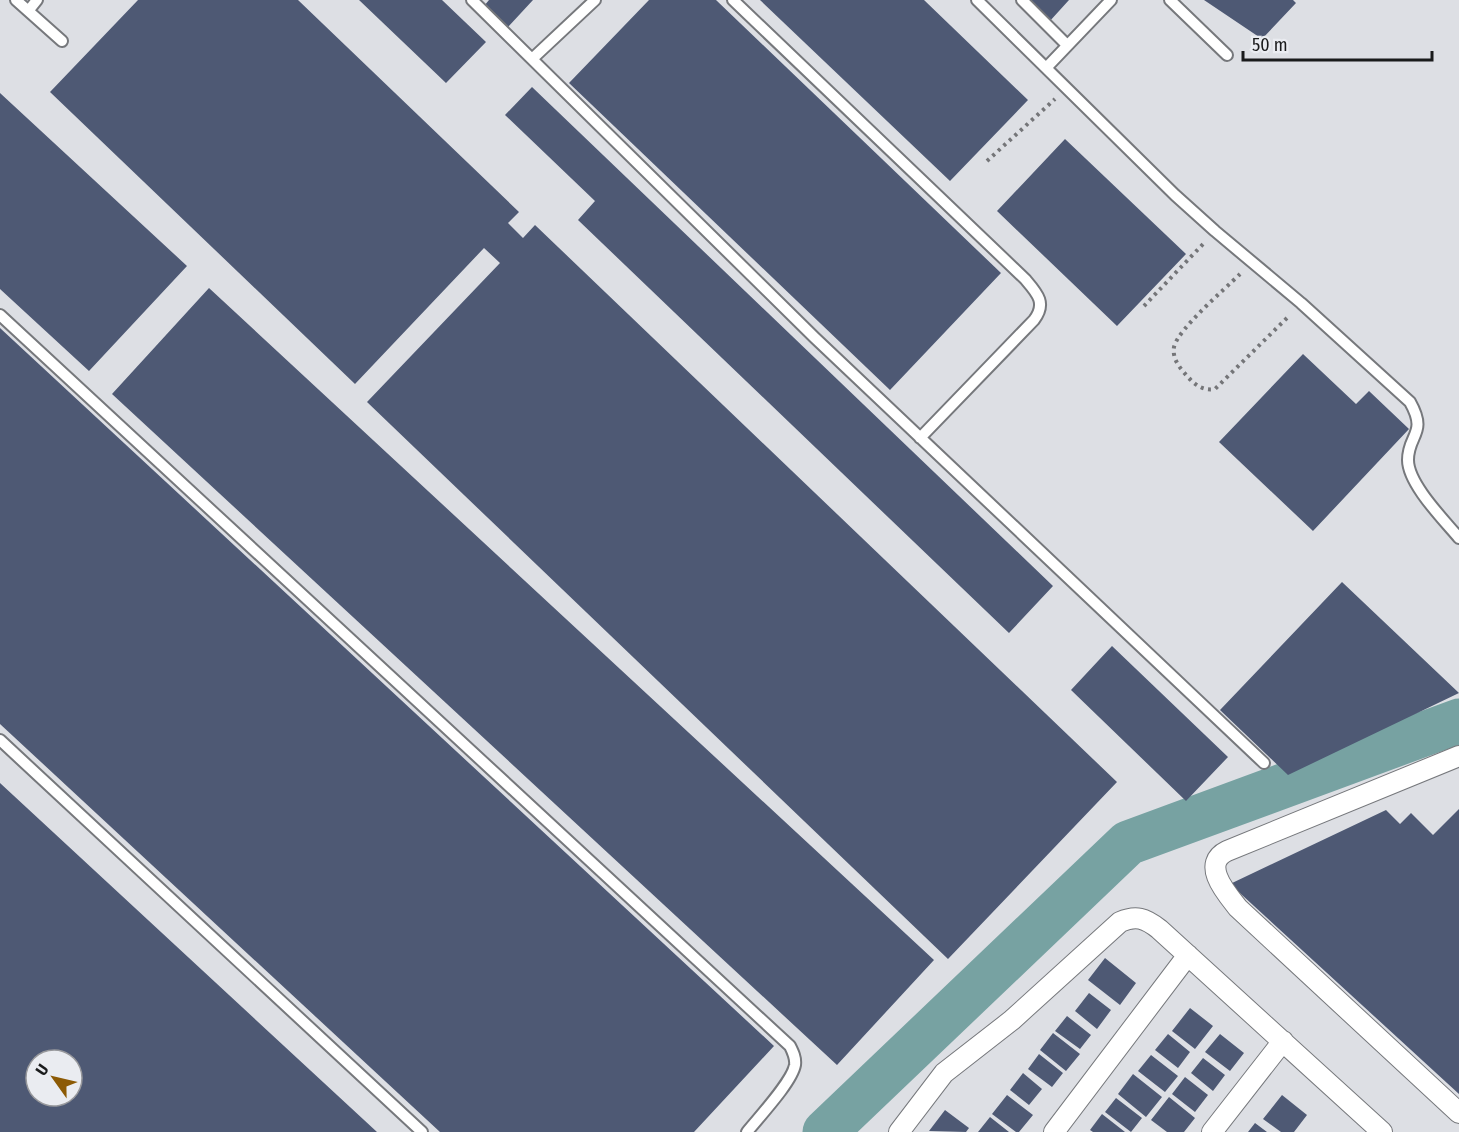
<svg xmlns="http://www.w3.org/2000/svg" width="1459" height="1132" viewBox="0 0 1459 1132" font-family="'Fira Sans Condensed',sans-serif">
  <rect width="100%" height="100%" fill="#dddfe4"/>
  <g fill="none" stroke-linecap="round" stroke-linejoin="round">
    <path stroke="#77a2a2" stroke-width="45" d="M 825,1132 L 1128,843 L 1459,721"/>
  </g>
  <path fill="#4e5974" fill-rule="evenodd" d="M 138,0 L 298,0 L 519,212 L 508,223 L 523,238 L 535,225 L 1117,782 L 948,959 L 367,402 L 500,263 L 484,248 L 355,384 L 50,92 Z
    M 359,0 L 442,0 L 486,42 L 446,83 Z
    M 489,0 L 533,0 L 507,28 L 484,6 Z
    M 649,0 L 716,0 L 1001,273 L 890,390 L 569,83 Z
    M 760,0 L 924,0 L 1028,100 L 950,181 Z
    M 1026,0 L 1069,0 L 1049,22 Z
    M 1204,0 L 1293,0 L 1296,3 L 1262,39 Z
    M 532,87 L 1053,586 L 1009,633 L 578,220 L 595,201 L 505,115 Z
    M 0,93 L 187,266 L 89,371 L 0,289 Z
    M 1065,139 L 1186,254 L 1117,326 L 997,211 Z
    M 209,288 L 934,960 L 837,1065 L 112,394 Z
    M 0,328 L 774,1046 L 694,1132 L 440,1132 L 0,724 Z
    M 1303,354 L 1356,404 L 1369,391 L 1409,429 L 1313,531 L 1219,442 Z
    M 1342,582 L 1459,693 L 1288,775 L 1220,710 Z
    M 1112,646 L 1228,757 L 1186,801 L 1071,690 Z
    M 0,783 L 377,1132 L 0,1132 ZM 36,1060 L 72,1060 L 72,1096 L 36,1096 Z
    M 1459,809 L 1459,1094 L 1230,884 L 1386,810 L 1400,824 L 1411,813 L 1433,835 Z
    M 1105,958 L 1136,983 L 1120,1005 L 1088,980 Z
    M 1089,993 L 1111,1010 L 1097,1029 L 1075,1011 Z
    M 1190,1008 L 1213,1026 L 1195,1049 L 1172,1031 Z
    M 1067,1016 L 1091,1035 L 1080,1049 L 1055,1031 Z
    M 1053,1033 L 1080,1054 L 1066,1071 L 1040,1050 Z
    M 1168,1034 L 1190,1052 L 1178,1068 L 1155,1050 Z
    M 1220,1034 L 1244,1053 L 1230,1071 L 1205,1052 Z
    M 1039,1054 L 1063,1073 L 1052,1087 L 1028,1069 Z
    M 1151,1055 L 1178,1076 L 1165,1092 L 1138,1071 Z
    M 1203,1058 L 1225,1075 L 1213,1091 L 1191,1073 Z
    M 1023,1073 L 1042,1089 L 1029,1105 L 1010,1090 Z
    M 1133,1074 L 1162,1097 L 1146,1117 L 1118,1094 Z
    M 1185,1077 L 1208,1095 L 1195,1112 L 1172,1094 Z
    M 1007,1095 L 1033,1115 L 1019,1132 L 1016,1132 L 992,1114 Z
    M 1282,1095 L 1307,1115 L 1294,1132 L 1281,1132 L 1263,1119 Z
    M 1169,1097 L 1195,1118 L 1184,1132 L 1167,1132 L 1151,1120 Z
    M 1116,1098 L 1142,1118 L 1131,1132 L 1105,1112 Z
    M 945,1110 L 969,1128 L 966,1132 L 929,1131 Z
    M 1102,1114 L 1125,1132 L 1093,1132 L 1090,1130 Z
    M 990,1117 L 1009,1132 L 978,1132 Z
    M 1255,1123 L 1267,1132 L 1248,1132 Z"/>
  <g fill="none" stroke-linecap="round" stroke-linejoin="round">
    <defs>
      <path id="lane" d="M 16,0 L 62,41
        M 472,0 L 815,338 L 1264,763
        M 733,0 L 1025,279 C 1037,293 1047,303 1034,320 L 920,438
        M 977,0 L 1175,195 L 1215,231 L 1301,303 L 1410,402 C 1428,434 1408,434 1408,460 C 1408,484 1444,520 1459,538
        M 1022,0 L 1067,45
        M 1170,0 L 1227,55
        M 29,10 L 37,0
        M 532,59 L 595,0
        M 1046,68 L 1111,0
        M 0,315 L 790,1046 C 793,1052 796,1058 795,1065 C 792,1082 759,1117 747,1132
        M 0,740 L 422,1132"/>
      <path id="street" d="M 1459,756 L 1227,851 C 1200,864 1227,894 1238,908 L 1459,1113
        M 899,1132 L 944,1073 L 1012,1020 L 1120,922 C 1136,915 1145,918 1159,929 L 1382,1132
        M 1054,1132 L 1188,955
        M 1212,1132 L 1283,1041"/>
    </defs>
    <use href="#lane" stroke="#76787c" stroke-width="14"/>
    <use href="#street" stroke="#76787c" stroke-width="22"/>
    <path stroke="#747578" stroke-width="4" stroke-dasharray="3 4.5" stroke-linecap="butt" d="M 987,161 L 1055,99
      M 1240,274 C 1225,289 1178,329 1174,347 C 1172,359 1180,368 1187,376 C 1195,385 1203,391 1215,389 L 1290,315
      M 1144,306 L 1204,243"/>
    <use href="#lane" stroke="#fff" stroke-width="10"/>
    <use href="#street" stroke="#fff" stroke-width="20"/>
  </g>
  <g transform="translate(54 1078) rotate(304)"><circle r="28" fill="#eaecf1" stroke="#97989c" stroke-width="1.5"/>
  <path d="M0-4.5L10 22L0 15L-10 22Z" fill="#8c5a05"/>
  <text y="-9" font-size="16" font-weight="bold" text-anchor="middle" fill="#1a1b1c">U</text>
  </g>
  <path d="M1243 51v9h189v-9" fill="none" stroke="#1a1b1c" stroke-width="3"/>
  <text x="1252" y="51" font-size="18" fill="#1a1b1c" stroke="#eaecf1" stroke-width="4.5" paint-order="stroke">50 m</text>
</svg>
